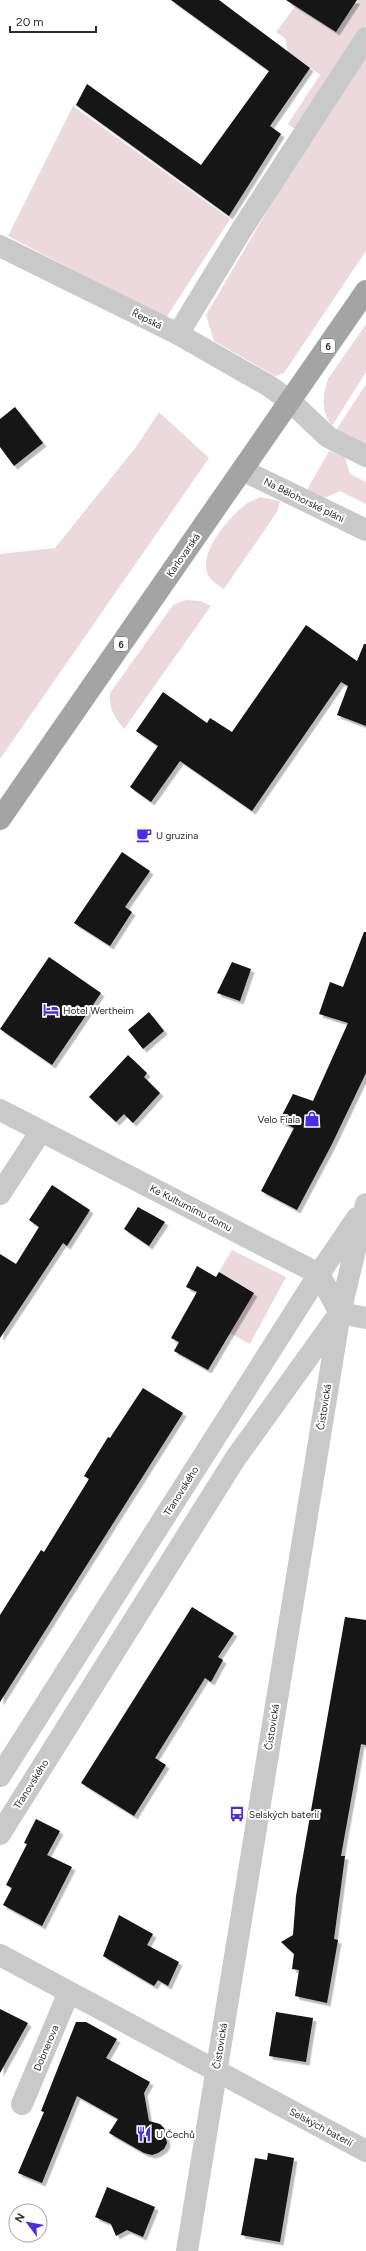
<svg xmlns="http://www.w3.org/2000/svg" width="366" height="2251" viewBox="0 0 366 2251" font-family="Figtree,sans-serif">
  <defs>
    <filter id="shadow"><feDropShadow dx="3.5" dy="3.5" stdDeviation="0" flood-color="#0004"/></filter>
  </defs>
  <rect width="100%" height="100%" fill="#fff"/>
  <path fill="#ebd9de" d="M 300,0 L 324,0 L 313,17 L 336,32 L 357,0 L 366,0 L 366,25 L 296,130 L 288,124 L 320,75 L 287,51 L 286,39 L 276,32 Z
    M 366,57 L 366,251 L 284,373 L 275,376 L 214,341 L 206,315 L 293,167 Z
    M 73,106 L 230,219 L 166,318 L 8,236 Z
    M 366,324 L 366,372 L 332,426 C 321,411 322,396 328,379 Z
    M 366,384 L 366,445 L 336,430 Z
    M 159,412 L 209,458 L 0,759 L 0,554 L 55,548 L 136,447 Z
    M 329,451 L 345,457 L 350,474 L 366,482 L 366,504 L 340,491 L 324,498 L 307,490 Z
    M 260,497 L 280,501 L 277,512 L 224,589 C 218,585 209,580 207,572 C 200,552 229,517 244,506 C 248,502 255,500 260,497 Z
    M 186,600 L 201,601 L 211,606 L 124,729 C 114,717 109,709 110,693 L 173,605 Z
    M 232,1250 L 286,1277 L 250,1344 L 230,1333 L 253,1292 L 219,1272 Z"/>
  <path fill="#131313" filter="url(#shadow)" d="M 171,0 L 219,0 L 310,68 L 270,126 L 281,134 L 229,216 L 76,105 L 87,84 L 201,165 L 269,71 Z
    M 286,0 L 357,0 L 336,32 Z
    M 15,407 L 43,443 L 14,466 L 0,447 L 0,419 Z
    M 306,625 L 357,661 L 364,644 L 366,644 L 366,726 L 337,715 L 348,686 L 341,682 L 252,811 L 180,761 L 151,802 L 130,787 L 158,746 L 136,731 L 163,692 L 207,723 L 210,718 L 232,732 Z
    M 122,852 L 150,871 L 125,907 L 132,912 L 110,946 L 74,923 Z
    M 364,932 L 366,932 L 366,1073 L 331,1146 L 297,1210 L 261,1191 L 294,1128 L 279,1121 L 293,1094 L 313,1101 L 348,1023 L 319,1014 L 330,982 L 343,987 Z
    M 49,957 L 101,993 L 52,1065 L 0,1029 Z
    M 232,962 L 251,969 L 240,1001 L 217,993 Z
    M 149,1012 L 164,1031 L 143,1049 L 128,1030 Z
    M 128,1055 L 147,1073 L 144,1077 L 160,1093 L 133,1123 L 124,1114 L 116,1122 L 89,1097 Z
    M 52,1185 L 90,1210 L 67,1246 L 63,1243 L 0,1338 L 0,1254 L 16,1264 L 39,1227 L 29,1220 Z
    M 138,1207 L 165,1222 L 149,1246 L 124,1229 Z
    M 197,1266 L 216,1277 L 219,1272 L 254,1293 L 208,1370 L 174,1351 L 179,1342 L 171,1338 L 197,1292 L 186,1287 Z
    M 143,1388 L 183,1413 L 0,1702 L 0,1615 L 41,1550 L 44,1552 L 89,1479 L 84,1476 L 108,1437 L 110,1438 Z
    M 192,1607 L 234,1633 L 218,1657 L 223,1660 L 211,1682 L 205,1678 L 155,1758 L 166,1765 L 134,1816 L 81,1783 Z
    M 345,1617 L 366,1620 L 366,1745 L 361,1744 L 341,1856 L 345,1856 L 334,1939 L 338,1940 L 327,2003 L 295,1996 L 299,1970 L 292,1969 L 294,1954 L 281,1942 L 293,1935 L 296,1896 Z
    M 36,1819 L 60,1831 L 47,1855 L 72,1867 L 42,1926 L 3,1905 L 12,1888 L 6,1885 L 27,1844 L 24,1843 Z
    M 119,1915 L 153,1934 L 147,1945 L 179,1962 L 168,1986 L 158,1980 L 154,1986 L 103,1956 Z
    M 0,2009 L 28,2023 L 0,2073 Z
    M 276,2012 L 313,2018 L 306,2062 L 269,2056 Z
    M 76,2022 L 86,2022 L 117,2039 L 106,2058 L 150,2082 L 144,2093 L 149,2121 L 160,2124 L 164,2128 L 167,2143 L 164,2149 L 158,2153 L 152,2155 L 144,2153 L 109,2133 L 118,2119 L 77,2096 L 42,2183 L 18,2173 L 44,2112 L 41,2111 Z
    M 268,2153 L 294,2158 L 280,2242 L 241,2235 L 255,2158 L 267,2160 Z
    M 107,2187 L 155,2207 L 143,2237 L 127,2230 L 116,2236 L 111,2224 L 95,2217 Z"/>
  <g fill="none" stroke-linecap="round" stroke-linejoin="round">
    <path stroke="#c9c9c9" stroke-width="22" d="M 0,246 L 178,334 L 269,386 L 290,401 L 328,437 L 366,456
      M 178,334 L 242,229 L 366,38
      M 242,470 L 366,530
      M 0,1110 L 319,1274 L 340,1313
      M 0,1194 L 41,1131
      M 340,1313 L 366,1318
      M 0,1776 L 319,1274 L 357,1218
      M 0,1834 L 235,1459 L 337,1317
      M 0,1955 L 366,2151
      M 22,2104 L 69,1992
      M 187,2251 L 340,1313 L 366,1204"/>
    <path stroke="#a4a4a4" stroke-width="22" d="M 0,819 L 366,291"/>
  </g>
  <defs>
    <symbol id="cafe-bare" viewBox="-9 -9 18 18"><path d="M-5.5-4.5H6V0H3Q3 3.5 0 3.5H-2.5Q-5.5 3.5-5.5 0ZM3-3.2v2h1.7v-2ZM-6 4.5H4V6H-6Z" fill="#4c2ae8" stroke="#fff" stroke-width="2.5" paint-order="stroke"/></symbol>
    <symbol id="hotel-bare" viewBox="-9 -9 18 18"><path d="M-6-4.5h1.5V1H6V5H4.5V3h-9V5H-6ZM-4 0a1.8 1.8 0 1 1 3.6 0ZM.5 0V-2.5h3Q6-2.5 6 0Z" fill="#4c2ae8" stroke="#fff" stroke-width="2.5" paint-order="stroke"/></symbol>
    <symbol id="shop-bare" viewBox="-9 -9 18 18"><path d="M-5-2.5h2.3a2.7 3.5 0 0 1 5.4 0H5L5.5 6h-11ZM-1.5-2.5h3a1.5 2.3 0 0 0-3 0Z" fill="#4c2ae8" stroke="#fff" stroke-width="2.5" paint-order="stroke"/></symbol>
    <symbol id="bus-bare" viewBox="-9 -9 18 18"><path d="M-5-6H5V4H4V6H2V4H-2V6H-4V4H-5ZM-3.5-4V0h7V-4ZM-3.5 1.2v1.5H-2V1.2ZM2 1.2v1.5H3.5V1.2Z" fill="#4c2ae8" stroke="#fff" stroke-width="2.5" paint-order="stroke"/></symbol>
    <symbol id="restaurant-bare" viewBox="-9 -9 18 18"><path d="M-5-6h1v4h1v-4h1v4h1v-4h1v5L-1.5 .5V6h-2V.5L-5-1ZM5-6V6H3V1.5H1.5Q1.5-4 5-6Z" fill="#4c2ae8" stroke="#fff" stroke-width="2.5" paint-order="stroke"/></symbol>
  </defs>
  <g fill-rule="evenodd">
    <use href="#cafe-bare" x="133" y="824" width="22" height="22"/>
    <use href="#hotel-bare" x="40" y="999" width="22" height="22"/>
    <use href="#shop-bare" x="301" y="1108" width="22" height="22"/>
    <use href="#bus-bare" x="226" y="1803" width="22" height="22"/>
    <use href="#restaurant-bare" x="133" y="2123" width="22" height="22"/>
  </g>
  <g text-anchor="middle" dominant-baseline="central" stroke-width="4" stroke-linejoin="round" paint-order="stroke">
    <g fill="#fff" stroke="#6b6b6b" stroke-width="1">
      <rect x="321" y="339" width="14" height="14" rx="3"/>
      <rect x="114" y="637" width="14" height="14" rx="3"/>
    </g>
    <g font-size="9" font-weight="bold" fill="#2c2c2c">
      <text x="328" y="346">6</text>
      <text x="121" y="644">6</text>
    </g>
    <g font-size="10" fill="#2c2c2c" stroke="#fff">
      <text transform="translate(147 319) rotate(26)">Řepská</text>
      <text transform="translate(304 500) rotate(26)">Na Bělohorské pláni</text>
      <text transform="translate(183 555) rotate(-55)">Karlovarská</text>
      <text transform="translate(191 1208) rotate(27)">Ke Kulturnímu domu</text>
      <text transform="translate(324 1407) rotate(-81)">Čistovická</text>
      <text transform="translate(181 1491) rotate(-58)">Třanovského</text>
      <text transform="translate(272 1727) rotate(-81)">Čistovická</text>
      <text transform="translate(31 1784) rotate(-58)">Třanovského</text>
      <text transform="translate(220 2046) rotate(-81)">Čistovická</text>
      <text transform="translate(46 2048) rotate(-67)">Dobnerova</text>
      <text transform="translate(321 2127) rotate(28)">Selských baterií</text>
    </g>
    <g font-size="10" fill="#2c2c2c" stroke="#fff" text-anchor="start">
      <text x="156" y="835">U gruzina</text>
      <text x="63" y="1010">Hotel Wertheim</text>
      <text x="300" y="1119" text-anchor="end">Velo Fiala</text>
      <text x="249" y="1814">Selských baterií</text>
      <text x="156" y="2134">U Čechů</text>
    </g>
  </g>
  <g transform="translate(28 2223) rotate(302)"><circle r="19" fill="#ffffff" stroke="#ababab"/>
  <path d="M0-3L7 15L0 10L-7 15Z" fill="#4c2ae8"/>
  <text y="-6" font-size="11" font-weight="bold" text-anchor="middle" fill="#2c2c2c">N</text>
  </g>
  <path d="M10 26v6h86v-6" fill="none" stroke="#2c2c2c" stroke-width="2"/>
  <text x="16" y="26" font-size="12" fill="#2c2c2c" stroke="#ffffff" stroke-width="3" paint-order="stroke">20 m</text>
</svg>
